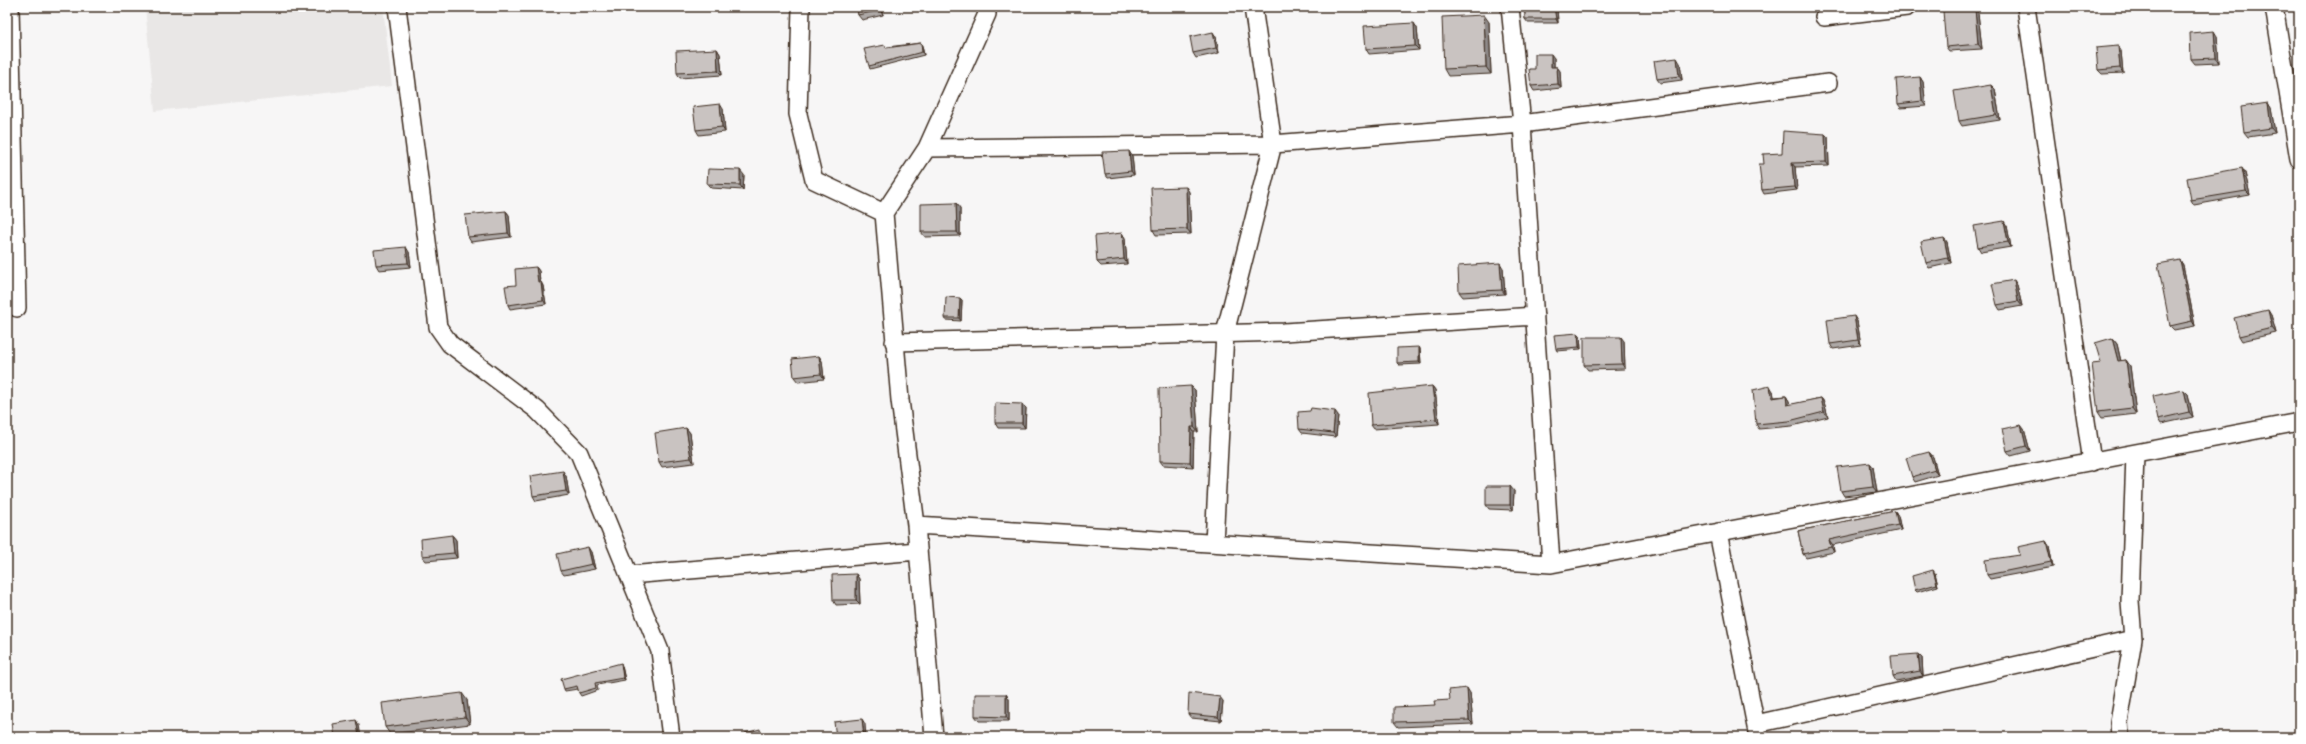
<svg xmlns="http://www.w3.org/2000/svg" width="2306" height="744" viewBox="0 0 2306 744" font-family="Mynerve,sans-serif">
  <rect width="100%" height="100%" fill="#f7f6f6"/>
  <filter id="ink" filterUnits="userSpaceOnUse"><feTurbulence type="fractalNoise" baseFrequency=".025" numOctaves="2"/><feDisplacementMap in="SourceGraphic" scale="8" xChannelSelector="R" yChannelSelector="G"/><feConvolveMatrix kernelMatrix="1 2 1 2 8 2 1 2 1" color-interpolation-filters="sRGB"/></filter>
  <g filter="url(#ink)">
    <path fill="#e9e7e6" d="M 145,7 L 383,7 L 392,86 L 155,111 Z"/>
    <g fill="none" stroke-linecap="round" stroke-linejoin="round">
      <defs>
        <path id="street" d="M 10,7 L 17,308
          M 397,7 L 438,327 L 450,344 L 537,410 L 579,453 L 660,651 L 671,737
          M 801,7 L 798,114 L 814,180 L 884,213 L 900,400 L 916,525 L 934,737
          M 1510,7 L 1522,124 L 1551,564
          M 2026,7 L 2092,462
          M 2274,7 L 2299,159
          M 1824,17 L 1907,7
          M 927,148 L 987,14 L 986,7
          M 884,213 L 927,148 L 1273,144 L 1522,124 L 1828,83
          M 894,342 L 1284,332 L 1535,316
          M 916,525 L 1551,564 L 2299,422
          M 1718,532 L 1758,737
          M 1214,543 L 1225,333 L 1273,144 L 1253,7
          M 629,575 L 918,551
          M 1756,724 L 2133,639
          M 2120,737 L 2119,722 L 2133,639 L 2130,601 L 2135,454"/>
      </defs>
      <use href="#street" stroke="#3b2a1e" stroke-width="20"/>
      <use href="#street" stroke="#fff" stroke-width="17"/>
    </g>
    <path fill="#ada8a6" stroke="#3b2a1e" d="M 857,7 L 881,7 L 883,15 L 862,20 L 858,15 Z
      M 1520,7 L 1557,7 L 1558,23 L 1528,23 L 1525,19 L 1525,12 L 1523,12 Z
      M 1975,9 L 1978,13 L 1982,49 L 1949,51 L 1946,47 Z
      M 1489,22 L 1491,74 L 1448,76 L 1444,69 Z
      M 1417,28 L 1419,50 L 1369,54 L 1366,49 Z
      M 2217,36 L 2219,63 L 2195,64 L 2191,59 Z
      M 1216,37 L 1219,53 L 1196,58 L 1193,53 Z
      M 921,43 L 922,46 L 924,55 L 870,69 L 869,66 L 887,47 Z
      M 2118,46 L 2121,51 L 2123,73 L 2102,74 L 2098,70 Z
      M 717,49 L 720,54 L 722,75 L 680,78 L 677,73 Z
      M 1554,58 L 1554,67 L 1557,67 L 1560,71 L 1561,88 L 1534,91 L 1531,86 L 1535,69 Z
      M 1680,63 L 1682,80 L 1660,83 L 1657,79 Z
      M 1920,77 L 1923,82 L 1926,106 L 1901,108 L 1898,104 Z
      M 1991,85 L 1995,89 L 2000,120 L 1962,126 L 1959,121 Z
      M 2268,103 L 2271,108 L 2275,133 L 2248,137 L 2244,132 Z
      M 723,109 L 725,132 L 699,135 L 696,130 Z
      M 1825,134 L 1828,137 L 1829,166 L 1795,167 L 1797,190 L 1764,194 L 1762,190 L 1764,164 L 1782,153 Z
      M 1132,156 L 1134,175 L 1108,178 L 1105,174 Z
      M 2245,173 L 2250,195 L 2194,205 L 2191,200 Z
      M 744,175 L 743,190 L 711,188 L 707,184 Z
      M 1186,187 L 1189,192 L 1191,234 L 1156,235 L 1153,230 Z
      M 956,203 L 960,208 L 960,236 L 925,237 L 921,232 Z
      M 506,211 L 509,215 L 511,237 L 471,242 L 468,237 Z
      M 2007,226 L 2011,247 L 1981,252 L 1978,247 Z
      M 1122,233 L 1125,238 L 1127,264 L 1101,266 L 1097,262 Z
      M 1944,238 L 1947,242 L 1951,263 L 1929,268 L 1926,263 Z
      M 409,252 L 411,267 L 379,270 L 376,265 Z
      M 2180,260 L 2183,265 L 2195,326 L 2174,330 L 2170,326 Z
      M 536,267 L 539,271 L 540,282 L 541,282 L 543,286 L 546,304 L 510,309 L 508,305 L 516,285 Z
      M 1503,268 L 1505,294 L 1463,297 L 1459,292 Z
      M 2017,285 L 2022,306 L 2000,310 L 1997,305 Z
      M 962,300 L 961,321 L 946,320 L 945,318 Z
      M 2271,315 L 2276,333 L 2242,341 L 2239,336 Z
      M 1857,321 L 1861,345 L 1833,349 L 1830,344 Z
      M 1578,333 L 1580,335 L 1581,349 L 1557,351 L 1556,349 Z
      M 2112,338 L 2117,344 L 2121,361 L 2126,360 L 2130,366 L 2136,414 L 2102,418 L 2098,412 Z
      M 1624,341 L 1625,369 L 1588,370 L 1584,365 Z
      M 1419,347 L 1420,349 L 1421,364 L 1399,365 L 1397,363 Z
      M 819,356 L 822,361 L 824,379 L 798,382 L 794,377 Z
      M 1432,386 L 1435,390 L 1439,424 L 1374,429 L 1371,425 Z
      M 1195,390 L 1198,432 L 1194,432 L 1193,467 L 1163,465 L 1160,461 Z
      M 2184,390 L 2188,394 L 2193,417 L 2161,424 L 2158,419 Z
      M 1773,391 L 1774,397 L 1786,396 L 1789,401 L 1790,405 L 1821,398 L 1824,402 L 1828,417 L 1792,426 L 1759,429 L 1756,424 Z
      M 1026,408 L 1025,428 L 998,428 L 995,423 Z
      M 1338,415 L 1336,437 L 1302,433 L 1299,429 Z
      M 686,428 L 690,433 L 694,463 L 662,467 L 659,462 Z
      M 2024,429 L 2030,451 L 2011,456 L 2007,451 Z
      M 1929,452 L 1933,457 L 1938,475 L 1915,482 L 1912,477 Z
      M 1870,463 L 1873,467 L 1877,492 L 1844,496 L 1841,491 Z
      M 566,476 L 569,495 L 536,501 L 533,496 Z
      M 1514,491 L 1513,510 L 1489,509 L 1486,505 Z
      M 1895,511 L 1898,516 L 1901,530 L 1833,545 L 1834,552 L 1806,558 L 1803,554 L 1798,531 Z
      M 452,535 L 456,540 L 457,558 L 426,561 L 422,556 Z
      M 2046,541 L 2049,546 L 2053,567 L 1990,579 L 1987,575 L 2020,555 Z
      M 591,552 L 595,569 L 564,575 L 561,571 Z
      M 1935,573 L 1938,586 L 1917,592 L 1915,590 Z
      M 856,574 L 859,579 L 860,604 L 836,605 L 833,600 Z
      M 1922,658 L 1923,676 L 1896,681 L 1893,676 Z
      M 622,666 L 625,680 L 597,685 L 598,690 L 581,696 L 579,693 L 578,689 L 565,691 L 564,689 Z
      M 1470,693 L 1473,724 L 1398,727 L 1394,722 L 1435,705 Z
      M 1006,694 L 1009,699 L 1009,721 L 979,721 L 975,716 Z
      M 467,700 L 470,724 L 390,734 L 385,727 Z
      M 1223,701 L 1221,721 L 1191,718 L 1188,714 Z"/>
    <path fill="#8d8887" stroke="#3b2a1e" d="M 879,7 L 881,7 L 883,15 L 880,10 Z
      M 1554,7 L 1557,7 L 1558,23 L 1556,19 Z
      M 1975,9 L 1978,13 L 1982,49 L 1978,44 Z
      M 1484,15 L 1489,22 L 1491,74 L 1486,67 Z
      M 1414,23 L 1417,28 L 1419,50 L 1415,46 Z
      M 2214,31 L 2217,36 L 2219,63 L 2216,58 Z
      M 1213,32 L 1216,37 L 1219,53 L 1216,48 Z
      M 921,43 L 922,46 L 924,55 L 922,52 Z
      M 2118,46 L 2121,51 L 2123,73 L 2120,68 Z
      M 717,49 L 720,54 L 722,75 L 718,71 Z
      M 1551,54 L 1554,58 L 1554,72 L 1551,67 Z
      M 1677,58 L 1680,63 L 1682,80 L 1679,76 Z
      M 1557,67 L 1560,71 L 1561,88 L 1558,84 Z
      M 1920,77 L 1923,82 L 1926,106 L 1922,101 Z
      M 1991,85 L 1995,89 L 2000,120 L 1996,115 Z
      M 2268,103 L 2271,108 L 2275,133 L 2271,128 Z
      M 720,104 L 723,109 L 725,132 L 722,127 Z
      M 1825,134 L 1828,137 L 1829,166 L 1826,162 Z
      M 1129,151 L 1132,156 L 1134,175 L 1131,171 Z
      M 1792,163 L 1795,167 L 1797,190 L 1794,187 Z
      M 2242,168 L 2245,173 L 2250,195 L 2246,191 Z
      M 740,170 L 744,175 L 743,190 L 740,185 Z
      M 1186,187 L 1189,192 L 1191,234 L 1187,229 Z
      M 956,203 L 960,208 L 960,236 L 957,232 Z
      M 506,211 L 509,215 L 511,237 L 508,233 Z
      M 2004,221 L 2007,226 L 2011,247 L 2008,242 Z
      M 1122,233 L 1125,238 L 1127,264 L 1124,259 Z
      M 1944,238 L 1947,242 L 1951,263 L 1948,258 Z
      M 406,247 L 409,252 L 411,267 L 408,263 Z
      M 2180,260 L 2183,265 L 2195,326 L 2192,321 Z
      M 1500,263 L 1503,268 L 1505,294 L 1502,290 Z
      M 536,267 L 539,271 L 540,286 L 538,282 Z
      M 2014,280 L 2017,285 L 2022,306 L 2018,301 Z
      M 541,282 L 543,286 L 546,304 L 543,300 Z
      M 960,298 L 962,300 L 961,321 L 959,318 Z
      M 2268,310 L 2271,315 L 2276,333 L 2272,328 Z
      M 1854,316 L 1857,321 L 1861,345 L 1858,340 Z
      M 1578,333 L 1580,335 L 1581,349 L 1579,347 Z
      M 1621,337 L 1624,341 L 1625,369 L 1622,364 Z
      M 2112,338 L 2117,344 L 2122,367 L 2118,361 Z
      M 1419,347 L 1420,349 L 1421,364 L 1419,362 Z
      M 819,356 L 822,361 L 824,379 L 821,374 Z
      M 2126,360 L 2130,366 L 2136,414 L 2132,408 Z
      M 1191,386 L 1195,390 L 1198,432 L 1194,427 Z
      M 1432,386 L 1435,390 L 1439,424 L 1436,419 Z
      M 1770,386 L 1773,391 L 1775,402 L 1772,398 Z
      M 2184,390 L 2188,394 L 2193,417 L 2189,412 Z
      M 1786,396 L 1789,401 L 1790,410 L 1787,405 Z
      M 1821,398 L 1824,402 L 1828,417 L 1824,412 Z
      M 1022,404 L 1026,408 L 1025,428 L 1022,423 Z
      M 1335,411 L 1338,415 L 1336,437 L 1333,433 Z
      M 2021,425 L 2024,429 L 2030,451 L 2026,446 Z
      M 1191,427 L 1194,432 L 1193,467 L 1190,462 Z
      M 686,428 L 690,433 L 694,463 L 691,458 Z
      M 1929,452 L 1933,457 L 1938,475 L 1935,470 Z
      M 1870,463 L 1873,467 L 1877,492 L 1873,487 Z
      M 563,471 L 566,476 L 569,495 L 566,491 Z
      M 1510,486 L 1514,491 L 1513,510 L 1510,505 Z
      M 1895,511 L 1898,516 L 1901,530 L 1898,525 Z
      M 452,535 L 456,540 L 457,558 L 454,553 Z
      M 1829,540 L 1833,545 L 1834,552 L 1831,547 Z
      M 2046,541 L 2049,546 L 2053,567 L 2051,562 Z
      M 588,547 L 591,552 L 595,569 L 592,564 Z
      M 1933,570 L 1935,573 L 1938,586 L 1937,584 Z
      M 856,574 L 859,579 L 860,604 L 856,600 Z
      M 1918,654 L 1922,658 L 1923,676 L 1920,671 Z
      M 621,663 L 622,666 L 625,680 L 623,678 Z
      M 1467,688 L 1470,693 L 1473,724 L 1469,720 Z
      M 462,693 L 467,700 L 470,724 L 465,717 Z
      M 1006,694 L 1009,699 L 1009,721 L 1006,717 Z
      M 1220,697 L 1223,701 L 1221,721 L 1218,717 Z
      M 862,719 L 865,724 L 866,737 L 864,737 Z
      M 356,720 L 359,725 L 361,737 L 359,737 L 359,736 Z"/>
    <path fill="#c9c3c1" stroke="#3b2a1e" d="M 857,7 L 879,7 L 880,10 L 858,15 Z
      M 1520,7 L 1554,7 L 1556,19 L 1525,19 L 1525,8 L 1520,8 Z
      M 1975,9 L 1978,44 L 1946,47 L 1943,11 Z
      M 1484,15 L 1486,67 L 1444,69 L 1442,17 Z
      M 1414,23 L 1415,46 L 1366,49 L 1364,26 Z
      M 2214,31 L 2216,58 L 2191,59 L 2190,33 Z
      M 1213,32 L 1216,48 L 1193,53 L 1190,37 Z
      M 921,43 L 922,52 L 869,66 L 864,49 L 885,45 L 886,48 Z
      M 2118,46 L 2120,68 L 2098,70 L 2096,48 Z
      M 717,49 L 718,71 L 677,73 L 676,51 Z
      M 1535,54 L 1551,54 L 1551,67 L 1557,67 L 1558,84 L 1531,86 L 1529,69 L 1535,69 Z
      M 1677,58 L 1679,76 L 1657,79 L 1654,61 Z
      M 1920,77 L 1922,101 L 1898,104 L 1896,79 Z
      M 1991,85 L 1996,115 L 1959,121 L 1954,91 Z
      M 2268,103 L 2271,128 L 2244,132 L 2241,107 Z
      M 720,104 L 722,127 L 696,130 L 693,107 Z
      M 1783,131 L 1825,134 L 1826,162 L 1792,163 L 1794,187 L 1762,190 L 1759,164 L 1764,164 L 1763,154 L 1782,153 Z
      M 1129,151 L 1131,171 L 1105,174 L 1102,152 Z
      M 2242,168 L 2246,191 L 2191,200 L 2187,178 Z
      M 708,169 L 740,170 L 740,185 L 707,184 Z
      M 1186,187 L 1187,229 L 1153,230 L 1151,188 Z
      M 956,203 L 957,232 L 921,232 L 921,204 Z
      M 506,211 L 508,233 L 468,237 L 465,215 Z
      M 2004,221 L 2008,242 L 1978,247 L 1974,226 Z
      M 1122,233 L 1124,259 L 1097,262 L 1095,236 Z
      M 1944,238 L 1948,258 L 1926,263 L 1921,242 Z
      M 406,247 L 408,263 L 376,265 L 374,250 Z
      M 2180,260 L 2192,321 L 2170,326 L 2158,264 Z
      M 1500,263 L 1502,290 L 1459,292 L 1458,266 Z
      M 536,267 L 538,282 L 541,282 L 543,300 L 508,305 L 505,286 L 516,285 L 515,269 Z
      M 2014,280 L 2018,301 L 1997,305 L 1992,284 Z
      M 946,297 L 960,298 L 959,318 L 945,318 Z
      M 2268,310 L 2272,328 L 2239,336 L 2234,318 Z
      M 1854,316 L 1858,340 L 1830,344 L 1827,320 Z
      M 1578,333 L 1579,347 L 1556,349 L 1554,335 Z
      M 1584,337 L 1621,337 L 1622,364 L 1584,365 Z
      M 2112,338 L 2118,361 L 2126,360 L 2132,408 L 2098,412 L 2092,364 L 2101,363 L 2095,343 Z
      M 1419,347 L 1419,362 L 1397,363 L 1397,348 Z
      M 819,356 L 821,374 L 794,377 L 792,359 Z
      M 1191,386 L 1194,427 L 1191,427 L 1190,462 L 1160,461 L 1159,388 Z
      M 1432,386 L 1436,419 L 1371,425 L 1369,393 Z
      M 1770,386 L 1772,398 L 1786,396 L 1787,405 L 1821,398 L 1824,412 L 1789,421 L 1756,424 L 1753,390 Z
      M 2184,390 L 2189,412 L 2158,419 L 2153,396 Z
      M 995,403 L 1022,404 L 1022,423 L 995,423 Z
      M 1311,408 L 1335,411 L 1333,433 L 1299,429 L 1298,412 L 1310,411 Z
      M 2021,425 L 2026,446 L 2007,451 L 2002,429 Z
      M 686,428 L 691,458 L 659,462 L 655,433 Z
      M 1929,452 L 1935,470 L 1912,477 L 1906,458 Z
      M 1870,463 L 1873,487 L 1841,491 L 1837,467 Z
      M 563,471 L 566,491 L 533,496 L 530,476 Z
      M 1486,486 L 1510,486 L 1510,505 L 1486,505 Z
      M 1895,511 L 1898,525 L 1829,540 L 1831,547 L 1803,554 L 1798,531 Z
      M 452,535 L 454,553 L 422,556 L 421,539 Z
      M 2046,541 L 2051,562 L 1987,575 L 1985,560 L 2020,555 L 2018,547 Z
      M 588,547 L 592,564 L 561,571 L 557,554 Z
      M 1933,570 L 1937,584 L 1915,590 L 1912,576 Z
      M 856,574 L 856,600 L 833,600 L 832,575 Z
      M 1918,654 L 1920,671 L 1893,676 L 1891,656 Z
      M 621,663 L 623,678 L 595,683 L 596,688 L 579,693 L 577,686 L 564,689 L 561,679 Z
      M 1467,688 L 1469,720 L 1394,722 L 1394,707 L 1435,705 L 1434,701 L 1450,700 L 1449,690 Z
      M 462,693 L 465,717 L 385,727 L 382,703 Z
      M 1189,693 L 1220,697 L 1218,717 L 1188,714 Z
      M 975,694 L 1006,694 L 1006,717 L 975,716 Z
      M 862,719 L 864,737 L 836,737 L 834,722 Z
      M 356,720 L 359,736 L 354,737 L 335,737 L 333,724 Z
      M 760,729 L 761,737 L 746,737 L 745,733 Z"/>
  </g>
  <rect width="2306" height="744" fill="none" stroke="#fff" stroke-width="24"/>
  <rect x="12" y="12" width="2282" height="720" fill="none" stroke="#3b2a1e" stroke-width="1.5" filter="url(#ink)"/>
</svg>
